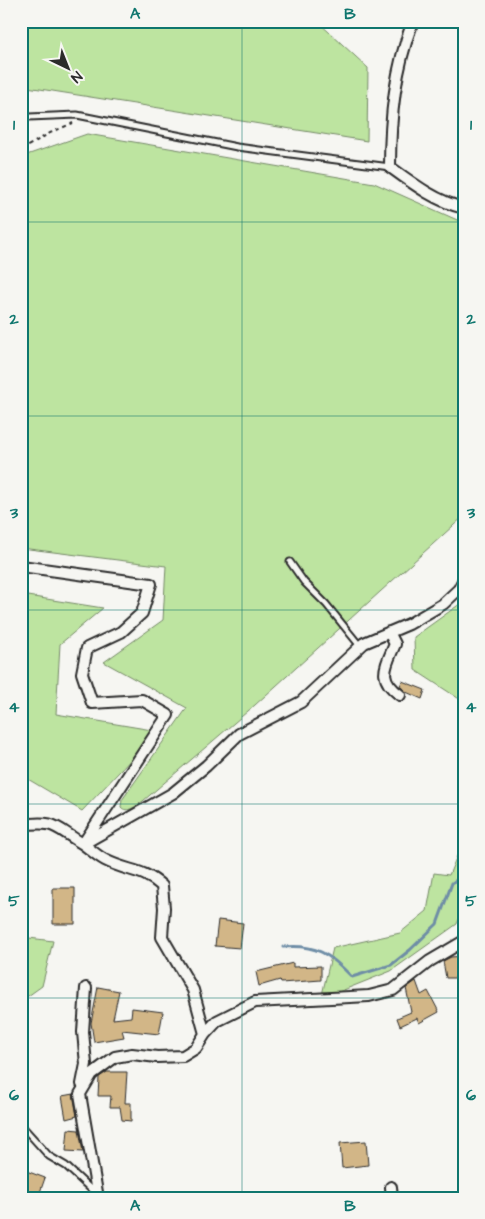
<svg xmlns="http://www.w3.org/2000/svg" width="485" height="1219" viewBox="0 0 485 1219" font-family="'Architects Daughter',sans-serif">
  <rect width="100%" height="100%" fill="#f6f6f2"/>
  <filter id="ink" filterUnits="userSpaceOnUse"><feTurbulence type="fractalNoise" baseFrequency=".02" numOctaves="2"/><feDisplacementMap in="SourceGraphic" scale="10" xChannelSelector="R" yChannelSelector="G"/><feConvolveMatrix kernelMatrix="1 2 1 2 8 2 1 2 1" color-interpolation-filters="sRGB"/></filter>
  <g filter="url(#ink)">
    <path fill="#bde4a0" stroke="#748866" d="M 21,21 L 317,21 L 368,68 L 367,141 L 21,86 Z
      M 87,134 L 374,183 L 464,223 L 464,516 L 255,705 L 143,801 C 136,806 127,814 121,807 L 122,800 L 187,708 L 104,662 L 163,620 L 166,566 L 21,548 L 21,157 Z
      M 21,595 L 103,608 L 60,644 L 56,714 L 158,731 L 82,811 L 21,775 Z
      M 464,601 L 464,702 L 415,670 L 414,637 Z
      M 464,839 L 464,906 L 457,924 L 391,971 L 321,999 L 333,948 L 400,933 L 427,911 L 434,873 L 449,875 Z
      M 21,937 L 53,941 L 42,986 L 21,1001 Z"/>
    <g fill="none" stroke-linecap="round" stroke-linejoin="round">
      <path stroke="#6e8da6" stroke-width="3" d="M 283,947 C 316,944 330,954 352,977 L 391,965 L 410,950 L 437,924 L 452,883 L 464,875"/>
    </g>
    <path fill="#d2b687" stroke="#2b2b2b" d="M 402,681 L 425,690 L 422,699 L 406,692 L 400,686 Z
      M 53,888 L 75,888 L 75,924 L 53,924 Z
      M 218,920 L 243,923 L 240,948 L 215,946 Z
      M 464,956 L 464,978 L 446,978 L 443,961 L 451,957 Z
      M 293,963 L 293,967 L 321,966 L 321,980 L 281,983 L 280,980 L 259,986 L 256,972 Z
      M 416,981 L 421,995 L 428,991 L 439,1012 L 419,1023 L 417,1018 L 400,1026 L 397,1018 L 411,1012 L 406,988 Z
      M 98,987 L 119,991 L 113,1019 L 131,1017 L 132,1008 L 163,1012 L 159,1034 L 122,1030 L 124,1037 L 94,1042 L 91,1023 Z
      M 107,1072 L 127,1072 L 125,1103 L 131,1103 L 131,1121 L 122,1120 L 120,1107 L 110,1107 L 111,1096 L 98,1096 L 99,1077 Z
      M 73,1094 L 77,1116 L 66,1119 L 62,1096 Z
      M 68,1129 L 79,1130 L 83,1152 L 66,1151 Z
      M 366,1141 L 368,1165 L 342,1168 L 340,1143 Z
      M 21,1169 L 45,1178 L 38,1198 L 21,1198 Z"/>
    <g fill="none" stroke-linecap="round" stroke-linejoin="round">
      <defs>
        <path id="lane" d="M 29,117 L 77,115 L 237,147 L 390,167
          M 290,562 L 304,582 L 326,604 L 360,646
          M 23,1127 L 49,1156 L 66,1166 L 96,1194"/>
        <path id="street" d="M 413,21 C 395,69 390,116 390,167 C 412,183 437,202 464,208
          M 21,566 L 151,584 L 142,613 L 121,632 L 87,648 L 82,673 L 92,703 L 142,700 L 168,715 L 83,844 C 90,849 97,856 105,860 C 128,872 142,868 162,886 L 164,908 L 162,937 L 193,990 L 205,1034
          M 389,632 L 395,644 C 385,668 377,678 400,695
          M 21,825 C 57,820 54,827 83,844 L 173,793 L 206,766 L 239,734 L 301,702 L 364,643 L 409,624 L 443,604 L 459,589 L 464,579
          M 82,1084 L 86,1064 L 83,1032 L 86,988
          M 391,1187 L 392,1198
          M 98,1198 L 80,1094 L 92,1074 L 115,1057 L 132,1054 L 157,1057 L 183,1056 L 196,1048 L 205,1034 L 217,1021 L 255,1002 L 369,996 L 393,990 L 430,961 L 464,941"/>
      </defs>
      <use href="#lane" stroke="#2b2b2b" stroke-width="9"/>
      <use href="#street" stroke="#2b2b2b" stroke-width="14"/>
      <path stroke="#2b2b2b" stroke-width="2" stroke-dasharray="4 4" stroke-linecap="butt" d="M 21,150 L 50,133 L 73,123"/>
      <use href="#lane" stroke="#f6f6f2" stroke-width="5"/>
      <use href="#street" stroke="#f6f6f2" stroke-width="10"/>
    </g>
  </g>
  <path fill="none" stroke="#0f766e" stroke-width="1" stroke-opacity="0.55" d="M 242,21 L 242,1198M 21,222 L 464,222M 21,416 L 464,416M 21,610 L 464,610M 21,804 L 464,804M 21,998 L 464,998"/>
  <rect width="485" height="1219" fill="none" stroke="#f6f6f2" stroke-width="55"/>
  <g transform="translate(68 68) rotate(137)" stroke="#f6f6f2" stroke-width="4" paint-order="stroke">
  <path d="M0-4L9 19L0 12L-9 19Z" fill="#2b2b2b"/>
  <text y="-8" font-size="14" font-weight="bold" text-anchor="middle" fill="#2b2b2b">N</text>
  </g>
  <rect x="28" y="28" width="430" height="1164" fill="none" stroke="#0f766e" stroke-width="2"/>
  <g font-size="16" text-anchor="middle" font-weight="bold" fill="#0f766e">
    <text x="135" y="19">A</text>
    <text x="350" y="19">B</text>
    <text x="14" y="130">1</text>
    <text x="471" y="130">1</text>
    <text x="14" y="324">2</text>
    <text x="471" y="324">2</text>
    <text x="14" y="518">3</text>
    <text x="471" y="518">3</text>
    <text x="14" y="712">4</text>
    <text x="471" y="712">4</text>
    <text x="14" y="906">5</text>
    <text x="471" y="906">5</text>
    <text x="14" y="1100">6</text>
    <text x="471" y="1100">6</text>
    <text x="135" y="1211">A</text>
    <text x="350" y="1211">B</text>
  </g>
</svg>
